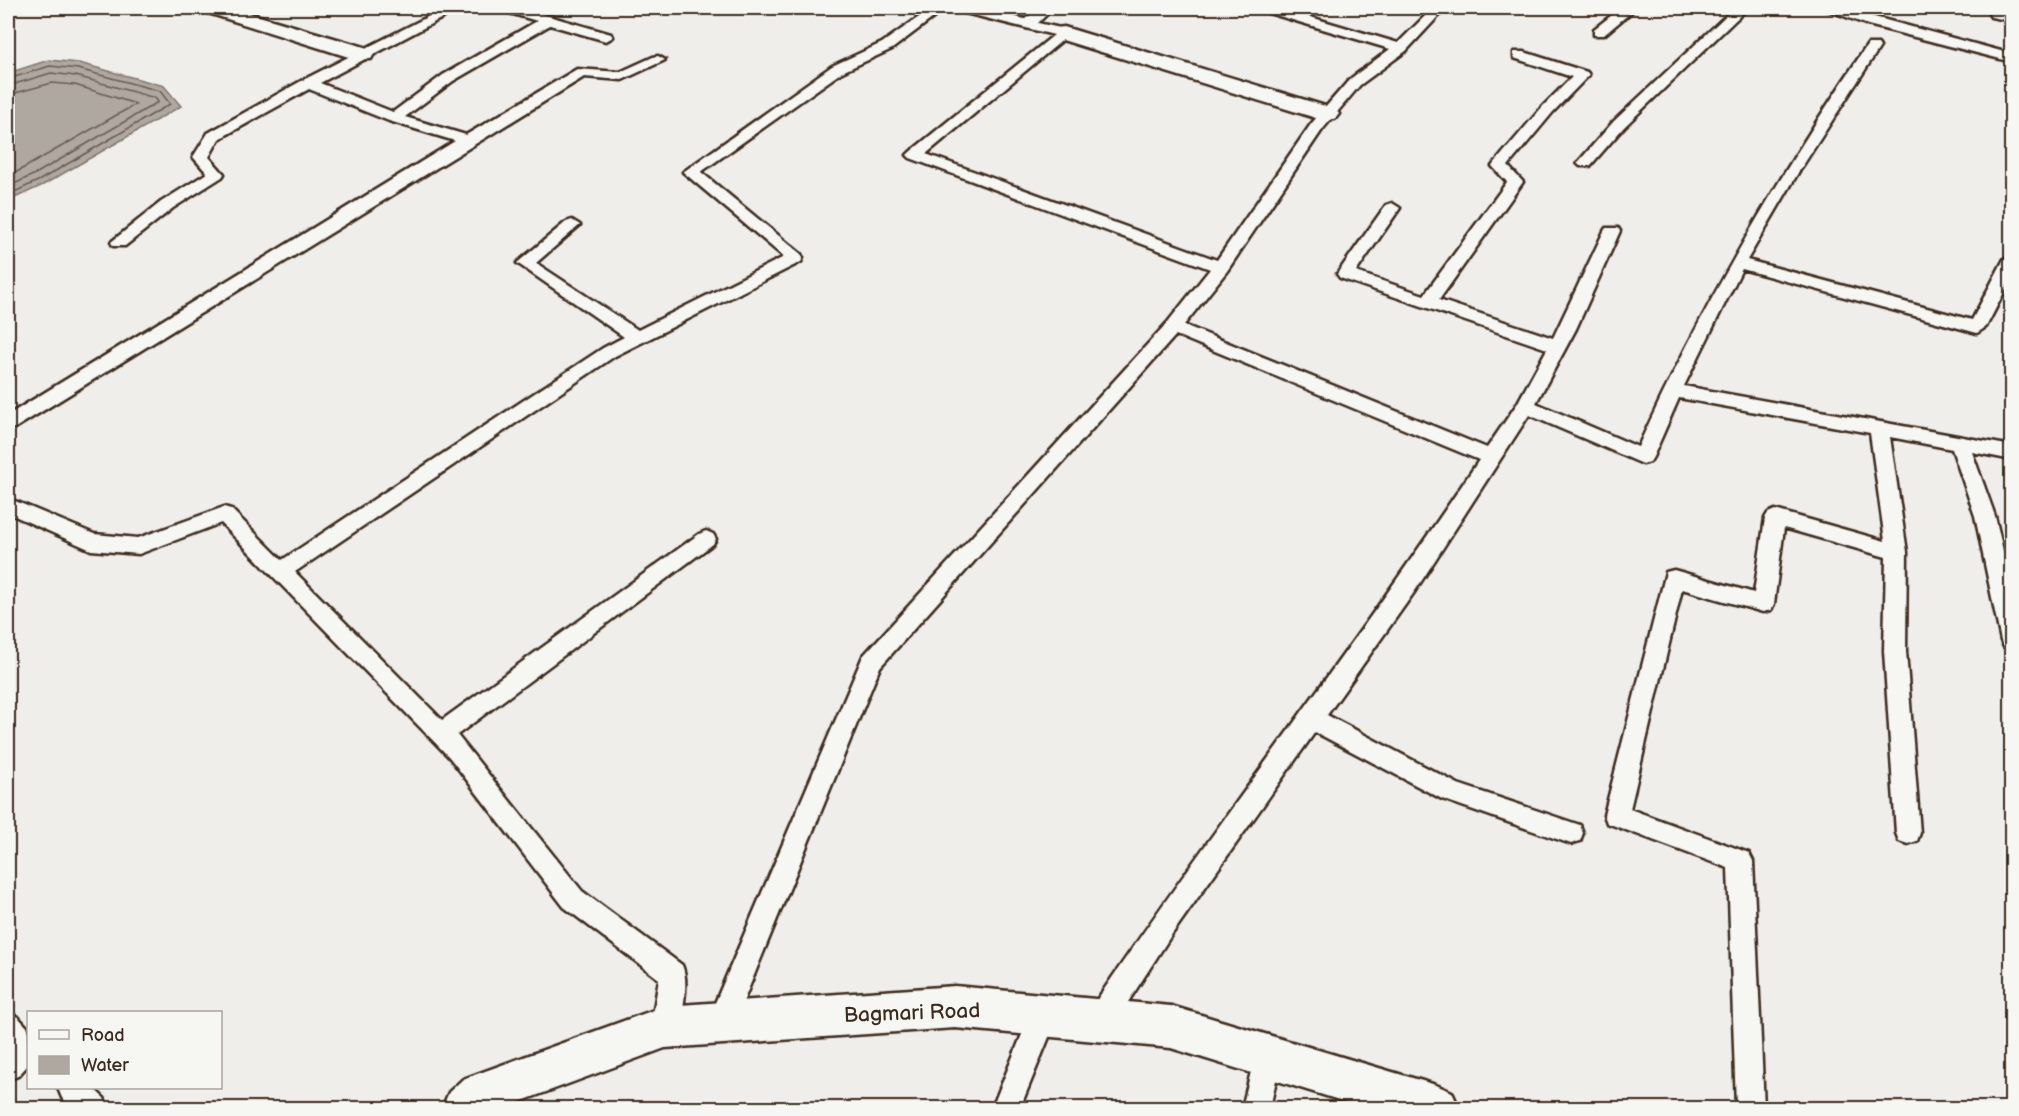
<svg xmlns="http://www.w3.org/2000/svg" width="2019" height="1116" viewBox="0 0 2019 1116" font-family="'Balsamiq Sans',sans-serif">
  <rect width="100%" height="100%" fill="#efeeea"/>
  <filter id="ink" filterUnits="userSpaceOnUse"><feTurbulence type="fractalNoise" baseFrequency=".0167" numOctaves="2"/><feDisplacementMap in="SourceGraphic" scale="12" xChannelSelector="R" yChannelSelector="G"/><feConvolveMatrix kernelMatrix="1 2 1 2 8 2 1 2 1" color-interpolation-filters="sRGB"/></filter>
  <g filter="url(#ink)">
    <path fill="#afa8a1" stroke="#81766d" stroke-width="1.5" d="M 49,60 L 79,63 L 164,86 L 181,106 L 43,185 L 8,201 L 8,73 Z"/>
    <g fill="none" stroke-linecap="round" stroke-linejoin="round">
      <path stroke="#695c52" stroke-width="1.5" d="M 8,79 L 50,66 L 78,69 L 160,91 L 170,104 L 40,180 L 8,195
        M 8,86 L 51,73 L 76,76 L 155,98 L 158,102 L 37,173 L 8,187
        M 8,95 L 52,83 L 75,85 L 136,104 L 8,177"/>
      <defs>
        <path id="service" d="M 445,8 L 461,8 L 320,83 L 393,112 L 443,75 L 537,21 L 503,11 L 502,8 L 521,8 L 611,34 L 613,37 L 606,41 L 550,25 L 453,81 L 405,117 L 466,135 L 577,69 L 620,72 L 653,57 L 658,56 L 665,60 L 622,80 L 584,77 L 15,428 L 8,429 L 8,415 L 455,141 L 389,121 L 309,89 L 219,139 L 209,157 L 224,174 L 222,177 L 173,208 L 125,246 L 113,246 L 111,242 L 161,202 L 207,173 L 193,157 L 208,133 L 303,80 Z
          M 932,8 L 939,12 L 937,15 L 892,49 L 842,72 L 701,172 L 801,254 L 803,258 L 801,262 L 615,356 L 295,572 L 442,720 L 699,534 L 706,531 L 713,534 L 716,539 L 713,544 L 457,735 L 582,891 L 682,965 C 690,983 682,1018 675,1037 L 665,1041 L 655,1037 L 651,1027 L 659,979 L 564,907 L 450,758 L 221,523 L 139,554 L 91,550 L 8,513 L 8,498 L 94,534 L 138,538 L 224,507 L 231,509 L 282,560 L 603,348 L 624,337 L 517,263 L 566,222 L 572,220 L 580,225 L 536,263 L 638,330 L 784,257 L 683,172 L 832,66 L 882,43 Z
          M 956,8 L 976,8 L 1025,19 L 1039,8 L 1053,8 L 1038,23 L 1069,30 L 1071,33 L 926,154 L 1217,260 L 1311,124 L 1350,79 L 1390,49 L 1262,11 L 1261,8 L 1280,8 L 1398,43 L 1433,8 L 1446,8 L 1406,51 L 1360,85 L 1322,130 L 1227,271 L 1184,325 L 1487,448 L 1517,404 L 1547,349 L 1340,278 L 1337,274 L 1386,205 L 1392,203 L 1400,208 L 1356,272 L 1424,295 L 1507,182 L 1492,166 L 1543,106 L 1572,77 L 1514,58 L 1514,52 L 1524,52 L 1587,72 L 1589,75 L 1553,112 L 1508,166 L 1523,182 L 1439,300 L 1553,338 L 1604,231 L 1606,228 L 1618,228 L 1620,231 L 1576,329 L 1536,403 L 1638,447 C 1702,306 1780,173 1868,44 L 1878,44 L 1880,47 L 1798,173 L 1747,260 L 1972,320 L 2004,259 L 2012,254 L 2012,277 L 1986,327 L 1977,333 L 1742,269 L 1684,386 L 2012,446 L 2012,460 L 1972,452 L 1995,516 L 2012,589 L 2012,650 L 2004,647 L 2001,641 L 1975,516 L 1952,449 L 1890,437 L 1907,552 L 1906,651 L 1920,833 L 1917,841 L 1908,844 L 1899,841 L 1896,833 L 1884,651 L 1886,557 L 1784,528 L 1774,604 L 1771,610 L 1763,612 L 1682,589 L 1630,809 L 1749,853 L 1753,861 L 1764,1108 L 1736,1108 L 1728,868 L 1607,823 L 1604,815 L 1666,572 L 1674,570 L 1754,593 L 1765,518 L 1768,513 L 1775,510 L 1885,541 L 1870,433 L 1679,398 L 1653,457 L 1650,462 L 1643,464 L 1529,415 L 1415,591 L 1327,715 L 1458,784 L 1580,825 L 1583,833 L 1580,841 L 1571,844 L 1442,799 L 1315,732 L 1170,937 L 1110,1030 L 1100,1034 L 1090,1030 L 1086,1020 L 1090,1010 C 1216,824 1354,647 1479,460 L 1176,335 L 880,667 L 730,1034 L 720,1038 L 710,1034 L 706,1024 L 863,656 L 1167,323 L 1210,269 L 910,158 L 907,155 L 910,152 L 1054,35 L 957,11 Z
          M 1621,8 L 1636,8 L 1604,35 L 1594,35 L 1594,29 Z
          M 1734,8 L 1748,8 L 1624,127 L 1590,166 L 1580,166 L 1577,163 L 1580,160 L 1614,121 Z
          M 1822,8 L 1841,8 L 2012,54 L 2012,62 L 1868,25 Z
          M 1995,8 L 2008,8 L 2006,12 L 2012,13 L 2012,21 L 1991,17 L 1989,14 Z
          M 1044,1002 L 1054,1005 L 1058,1015 L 1020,1108 L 992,1108 L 1034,1005 Z
          M 8,1013 L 18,1017 L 28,1028 L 28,1065 L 18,1076 L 8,1080 Z
          M 1267,1043 L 1277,1047 L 1281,1057 L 1270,1108 L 1242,1108 L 1257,1047 Z
          M 58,1088 L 93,1088 L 104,1098 L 108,1108 L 73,1108 L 62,1098 Z"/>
        <path id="minor" d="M 202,8 L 232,8 L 371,49 L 374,54 L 371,59 L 355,59 L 205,12 Z
          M 1064,27 L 1335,109 L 1339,114 L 1335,119 L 1319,119 L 1056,38 L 1053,33 L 1056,28 Z
          M 955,986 L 1171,1006 L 1436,1085 L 1452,1092 L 1459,1108 L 1365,1108 L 1171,1048 L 955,1028 L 665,1048 L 503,1108 L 442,1108 L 449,1092 L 463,1079 L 665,1006 Z"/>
      </defs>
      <use href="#service" stroke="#3b2a1e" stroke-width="5"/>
      <use href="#minor" stroke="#3b2a1e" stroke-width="5"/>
      <use href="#service" fill="#f6f6f2" fill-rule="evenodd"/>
      <use href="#minor" fill="#f6f6f2" fill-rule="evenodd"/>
    </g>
  </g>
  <g text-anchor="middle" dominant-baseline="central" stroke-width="4.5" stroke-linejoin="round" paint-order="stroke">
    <g font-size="21" fill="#3b2a1e" stroke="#f6f6f2">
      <text transform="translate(912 1013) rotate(-2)">Bagmari Road</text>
    </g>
  </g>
  <rect width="2019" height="1116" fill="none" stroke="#f6f6f2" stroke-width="30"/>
  <rect x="15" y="15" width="1989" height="1086" fill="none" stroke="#3b2a1e" stroke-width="2" filter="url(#ink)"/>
  <rect x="27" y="1011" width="195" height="78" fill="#f6f6f2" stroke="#aba49d" stroke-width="1.5"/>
  <rect x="39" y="1030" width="30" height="9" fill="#f6f6f2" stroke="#aba49d" stroke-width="1.5"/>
  <text x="81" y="1041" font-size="18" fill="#3b2a1e">Road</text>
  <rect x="39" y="1056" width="30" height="18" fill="#afa8a1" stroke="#aba49d" stroke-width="1.5"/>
  <text x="81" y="1071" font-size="18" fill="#3b2a1e">Water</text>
</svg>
